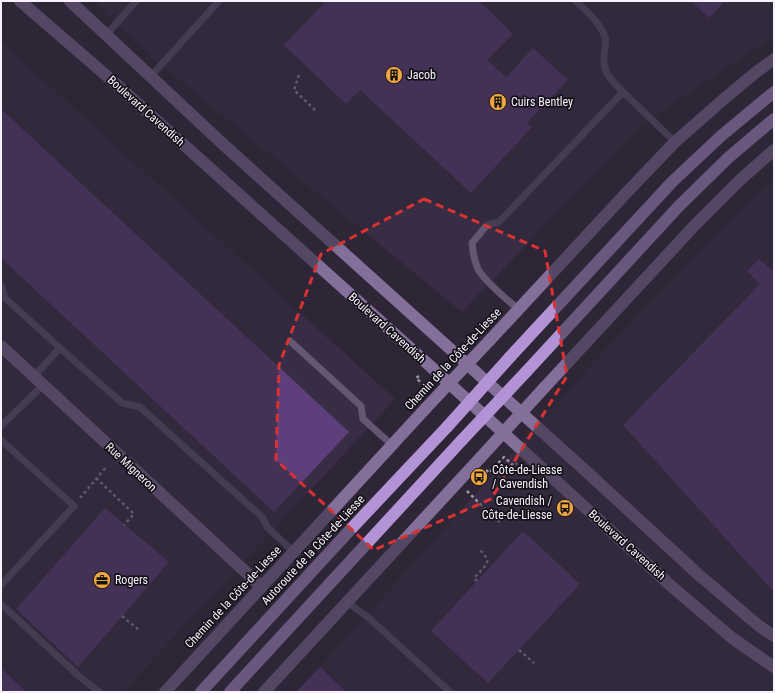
<svg xmlns="http://www.w3.org/2000/svg" width="775" height="693" viewBox="0 0 775 693" font-family="'Roboto Condensed',sans-serif">
  <rect width="100%" height="100%" fill="#2e2637"/>
  <path fill="#382d44" d="M 93,1 L 774,1 L 774,36 L 641,125 L 462,312 L 149,55 Z
    M 1,42 L 395,399 L 123,692 L 1,692 Z
    M 774,180 L 774,692 L 298,692 L 600,355 L 738,213 Z"/>
  <path fill="#5d407b" d="M 326,1 L 479,1 L 513,34 L 487,60 L 506,77 L 533,48 L 568,80 L 527,123 L 532,127 L 471,193 L 360,90 L 346,104 L 284,45 Z
    M 691,1 L 725,1 L 709,18 Z
    M 1,109 L 349,432 L 274,512 L 1,258 Z
    M 759,259 L 774,272 L 774,592 L 623,425 L 760,284 L 747,271 Z
    M 105,508 L 169,562 L 78,667 L 16,609 Z
    M 523,531 L 580,584 L 488,683 L 431,631 Z
    M 320,667 L 346,692 L 296,692 Z
    M 1,668 L 26,692 L 1,692 Z"/>
  <g fill="none" stroke-linecap="round" stroke-linejoin="round">
    <path stroke="#9d96a4" stroke-width="2.5" stroke-dasharray="3 3" stroke-linecap="butt" d="M 299,75 L 294,90 L 316,111
      M 415,403 L 412,400 L 425,386 L 416,378 L 419,376
      M 486,470 L 489,473 L 504,457 L 514,466 L 517,463
      M 96,478 L 134,514 L 124,525
      M 467,491 L 487,511 L 502,524
      M 80,498 L 107,466
      M 477,581 L 474,578 L 487,564 C 488,557 484,554 479,549
      M 122,616 L 140,631
      M 519,650 L 534,663"/>
    <path stroke="#635771" stroke-width="7" d="M 576,1 C 586,11 600,22 605,37 C 607,43 604,50 604,56 C 603,75 611,79 623,92
      M 107,34 L 136,1
      M 151,76 L 219,1
      M 1,285 L 5,298 L 60,348
      M 518,309 C 506,299 488,284 479,271 C 474,262 473,252 472,243 L 487,225 L 499,222 L 623,92 L 675,142
      M 290,341 L 361,406 L 363,419 L 392,445
      M 34,376 L 60,348 L 122,403 L 140,407 L 262,517 L 268,528 L 294,552
      M 1,426 L 43,385
      M 1,440 L 74,506 L 1,585
      M 347,602 L 369,618 L 450,692
      M 1,604 L 80,677 L 99,692"/>
    <path stroke="#836f9a" stroke-width="12" d="M 20,1 L 115,83 L 429,365 L 670,585 L 732,638 L 774,667
      M 70,1 L 225,146 L 588,473 L 699,575 L 746,615 L 759,626 L 774,636
      M 490,340 L 629,190 L 675,142 L 725,98 L 755,73 L 774,59
      M 1,346 L 262,587
      M 544,388 L 695,225 L 740,180 L 774,150
      M 165,692 L 426,408
      M 264,692 L 481,457"/>
    <path stroke="#b293d5" stroke-width="12" d="M 510,357 L 672,182 L 721,136 L 774,92
      M 526,372 L 679,206 L 728,158 L 774,119
      M 201,692 L 351,529 L 447,427
      M 230,692 L 462,440"/>
    <path stroke="#836f9a" stroke-width="12" d="M 426,408 L 490,340
      M 481,457 L 544,388"/>
    <path stroke="#b293d5" stroke-width="12" d="M 447,427 L 510,357
      M 462,440 L 526,372"/>
  </g>
  <path d="M0 0H775V693H0ZM 424,199 L 545,251 L 567,376 L 491,499 L 374,550 L 276,460 L 279,365 L 321,254 Z" fill="#2e2637" fill-opacity=".55" fill-rule="evenodd"/>
  <path fill="none" stroke="#d83233" stroke-width="3" stroke-dasharray="8 5" stroke-linejoin="round" d="M 424,199 L 545,251 L 567,376 L 491,499 L 374,550 L 276,460 L 279,365 L 321,254 Z"/>
  <defs>
    <symbol id="building-disc" viewBox="-11 -11 22 22"><circle r="9.5" fill="#f0a63f" stroke="#141118"/><path d="M-4-6H4V6H1V3H-1V6H-4ZM-2.5-4.3h1.7v1.8h-1.7ZM.8-4.3h1.7v1.8H.8ZM-2.5-1h1.7V.8h-1.7ZM.8-1h1.7V.8H.8Z" fill="#111"/></symbol>
    <symbol id="bus-disc" viewBox="-11 -11 22 22"><circle r="9.5" fill="#f0a63f" stroke="#141118"/><path d="M-5-6H5V4H4V6H2V4H-2V6H-4V4H-5ZM-3.5-4V0h7V-4ZM-3.5 1.2v1.5H-2V1.2ZM2 1.2v1.5H3.5V1.2Z" fill="#111"/></symbol>
    <symbol id="office-disc" viewBox="-11 -11 22 22"><circle r="9.5" fill="#f0a63f" stroke="#141118"/><path d="M-6-3h4V-5.5h4V-3h4V5H-6ZM-1-4.5V-3h2v-1.5ZM-6 0V1H6V0Z" fill="#111"/></symbol>
  </defs>
  <g fill-rule="evenodd">
    <use href="#building-disc" x="384" y="65" width="20" height="20"/>
    <use href="#building-disc" x="488" y="92" width="20" height="20"/>
    <use href="#bus-disc" x="469" y="467" width="20" height="20"/>
    <use href="#bus-disc" x="555" y="498" width="20" height="20"/>
    <use href="#office-disc" x="92" y="570" width="20" height="20"/>
  </g>
  <g text-anchor="middle" dominant-baseline="central" stroke-width="3.5" stroke-linejoin="round" paint-order="stroke">
    <g font-size="12" fill="#f7f2fd" stroke="#141118" text-anchor="start">
      <text x="407" y="75">Jacob</text>
      <text x="511" y="102">Cuirs Bentley</text>
      <text x="492" y="470">Côte-de-Liesse<tspan x="492" dy="14">/ Cavendish</tspan></text>
      <text x="552" y="501" text-anchor="end">Cavendish /<tspan x="552" dy="14">Côte-de-Liesse</tspan></text>
      <text x="115" y="580">Rogers</text>
    </g>
    <g font-size="12" fill="#f7f2fd" stroke="#141118">
      <text transform="translate(146 111) rotate(42)">Boulevard Cavendish</text>
      <text transform="translate(387 328) rotate(42)">Boulevard Cavendish</text>
      <text transform="translate(453 359) rotate(-47)">Chemin de la Côte-de-Liesse</text>
      <text transform="translate(131 467) rotate(43)">Rue Migneron</text>
      <text transform="translate(627 545) rotate(42)">Boulevard Cavendish</text>
      <text transform="translate(313 550) rotate(-47)">Autoroute de la Côte-de-Liesse</text>
      <text transform="translate(233 597) rotate(-47)">Chemin de la Côte-de-Liesse</text>
    </g>
  </g>
  <rect width="775" height="693" fill="none" stroke="#f7f2fd" stroke-width="4"/>
</svg>
